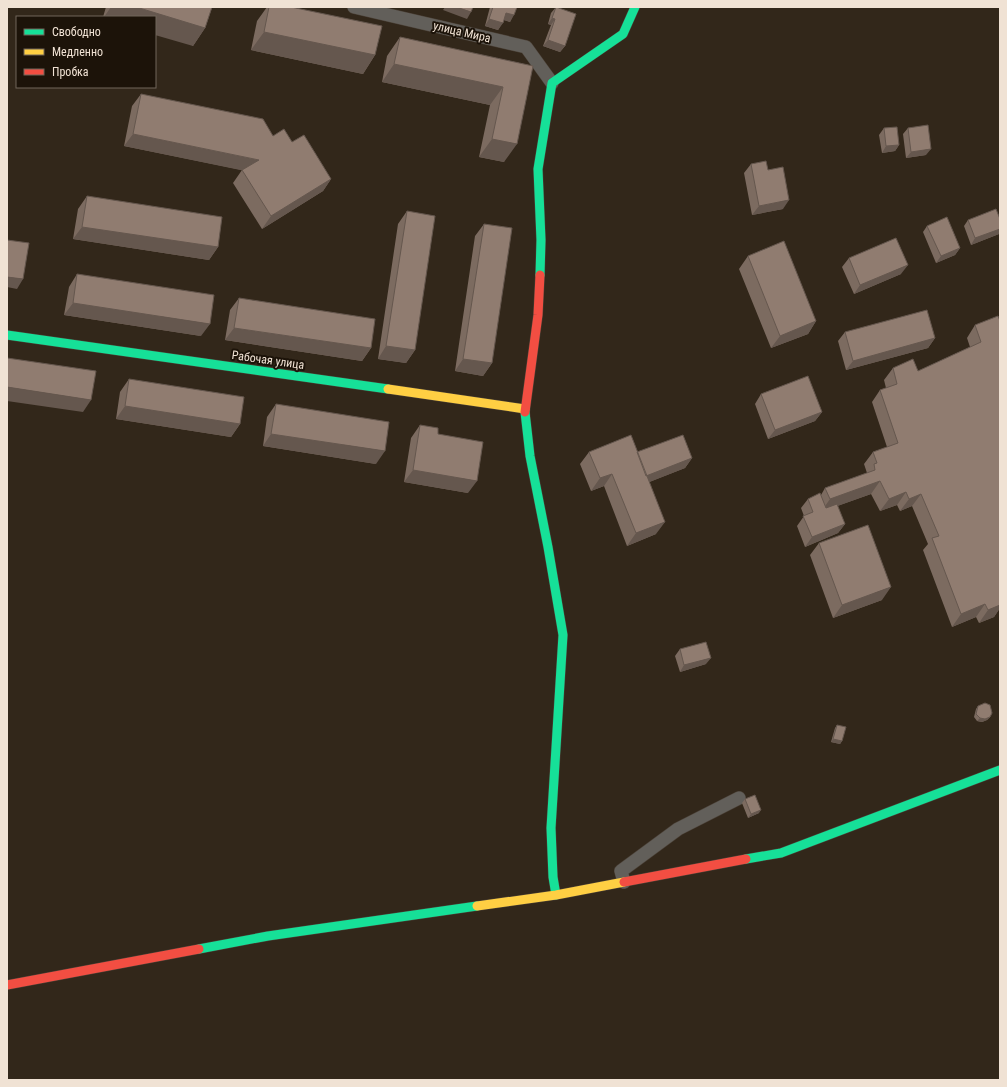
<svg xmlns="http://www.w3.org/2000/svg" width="1007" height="1087" viewBox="0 0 1007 1087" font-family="'Roboto Condensed',sans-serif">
  <rect width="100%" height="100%" fill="#32271a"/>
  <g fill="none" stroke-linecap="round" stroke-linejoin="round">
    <defs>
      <path id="street" d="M 354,7 L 526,47 L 552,83
        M 624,882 L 621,871 L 678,829 L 739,798"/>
      <path id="fast" d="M 540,275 L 541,240 L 538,169 L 552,83 L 623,34 L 635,7
        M 7,335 L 388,389
        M 525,412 L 530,456 L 548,547 L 563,635 L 551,828 L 553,877 L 556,895
        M 746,859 L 781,853 L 1000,770
        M 199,949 L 268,936 L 477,906"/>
      <path id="slow" d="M 388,389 L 525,409
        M 477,906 L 556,895 L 624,882"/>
      <path id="jam" d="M 525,412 L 538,315 L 540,275
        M 624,882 L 746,859
        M 7,985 L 199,949"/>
    </defs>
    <use href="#street" stroke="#4b4137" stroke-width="14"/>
    <use href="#fast" stroke="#4b4137" stroke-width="10"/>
    <use href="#slow" stroke="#4b4137" stroke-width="10"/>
    <use href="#jam" stroke="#4b4137" stroke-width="10"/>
    <use href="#street" stroke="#625f5a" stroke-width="13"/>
    <use href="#fast" stroke="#16e098" stroke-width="9"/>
    <use href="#slow" stroke="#ffcf43" stroke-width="9"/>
    <use href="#jam" stroke="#f24e42" stroke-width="9"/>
  </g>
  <path fill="#7c6b60" d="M 106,7 L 212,7 L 205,28 L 193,46 L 155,17 L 103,17 Z
    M 267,7 L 291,7 L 375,55 L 363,74 L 251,50 L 257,21 Z
    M 490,7 L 517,7 L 510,22 L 504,20 L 498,30 L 485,26 Z
    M 556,7 L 565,46 L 560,52 L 543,46 L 551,25 L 548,24 L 551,13 Z
    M 400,37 L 533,66 L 504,162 L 479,157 L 490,105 L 382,82 L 387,56 Z
    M 141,94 L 292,142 L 331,179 L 323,191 L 262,229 L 233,183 L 242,170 L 124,146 L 132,106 Z
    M 884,128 L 899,145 L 895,151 L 882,153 L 879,135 Z
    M 908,128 L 926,155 L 906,158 L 903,134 Z
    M 751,164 L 768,170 L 783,209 L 752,215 L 744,173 Z
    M 87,196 L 218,247 L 209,260 L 73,239 L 78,209 Z
    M 407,211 L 415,350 L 406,363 L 378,359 L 398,224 Z
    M 1000,219 L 1000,232 L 999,234 L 971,245 L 964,226 L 968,220 Z
    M 484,224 L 492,363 L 483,376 L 455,371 L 475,236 Z
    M 927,226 L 960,248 L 955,255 L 936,263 L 923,232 Z
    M 748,256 L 816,321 L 808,334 L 771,348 L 739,269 Z
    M 849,258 L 901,274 L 854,294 L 842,267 Z
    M 77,274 L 201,336 L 64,315 L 69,287 Z
    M 239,298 L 371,348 L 362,361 L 225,340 L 230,310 Z
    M 1000,321 L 1000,608 L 994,617 L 979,623 L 976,617 L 952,627 L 923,550 L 928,544 L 912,506 L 900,511 L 897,505 L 880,511 L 871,494 L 837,506 L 845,524 L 838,533 L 805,547 L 797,526 L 804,516 L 801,508 L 808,499 L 821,495 L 825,488 L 867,473 L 864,464 L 873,452 L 887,447 L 872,402 L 880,390 L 886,388 L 884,380 L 893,368 L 918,371 L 970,347 L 967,338 L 975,325 Z
    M 845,332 L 935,338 L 928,348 L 846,370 L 838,341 Z
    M 129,379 L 240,424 L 231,437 L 116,419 L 120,392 Z
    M 761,394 L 822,412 L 815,421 L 768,439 L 755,404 Z
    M 276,404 L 376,464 L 263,446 L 267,417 Z
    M 420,425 L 438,434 L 468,493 L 404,482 L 411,438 Z
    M 589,452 L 637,452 L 692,458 L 685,468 L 649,482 L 656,534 L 627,546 L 604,486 L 591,491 L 580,464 Z
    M 819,543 L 882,600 L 833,618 L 810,555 Z
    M 680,649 L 706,664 L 680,672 L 675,656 Z
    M 978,706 L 990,717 L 987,720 L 982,722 L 977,721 L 974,717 L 976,709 Z
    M 837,725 L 842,741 L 840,744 L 831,742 L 835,728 Z
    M 745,799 L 759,813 L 748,818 L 742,803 Z"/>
  <path fill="#65574e" d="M 111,7 L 136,7 L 205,28 L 193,46 L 155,35 L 155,17 L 104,17 Z
    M 445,7 L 456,7 L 471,12 L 467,19 L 443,10 Z
    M 506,13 L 514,15 L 510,22 L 501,19 Z
    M 552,18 L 555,19 L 551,25 L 548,24 Z
    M 489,19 L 503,23 L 498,30 L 485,26 Z
    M 264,32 L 375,55 L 363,74 L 251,50 Z
    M 548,40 L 565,46 L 560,52 L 543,46 Z
    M 394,64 L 503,87 L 490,105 L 382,82 Z
    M 133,134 L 259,160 L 250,172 L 124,146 Z
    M 492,139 L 517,144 L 504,162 L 479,157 Z
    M 899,145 L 895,151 L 882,153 L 886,146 Z
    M 931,149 L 926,155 L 906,158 L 911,152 Z
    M 331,179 L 323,191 L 262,229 L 271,216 Z
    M 789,200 L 783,209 L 752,215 L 759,206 Z
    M 82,227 L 218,247 L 209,260 L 73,239 Z
    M 1000,229 L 1000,232 L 999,234 L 971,245 L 975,238 Z
    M 960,248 L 955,255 L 936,263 L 941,256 Z
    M 908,265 L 901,274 L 854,294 L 860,285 Z
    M 7,277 L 23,279 L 17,289 L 7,287 Z
    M 73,303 L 210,324 L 201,336 L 64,315 Z
    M 816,321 L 808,334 L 771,348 L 780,336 Z
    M 234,328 L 371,348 L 362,361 L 225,340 Z
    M 935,338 L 928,348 L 846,370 L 853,361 Z
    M 386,346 L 415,350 L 406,363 L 378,359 Z
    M 463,359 L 492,363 L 483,376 L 455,371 Z
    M 7,387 L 91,400 L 83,412 L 7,401 Z
    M 125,406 L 240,424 L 231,437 L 116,419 Z
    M 822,412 L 815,421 L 768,439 L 775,430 Z
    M 271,434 L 385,451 L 376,464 L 263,446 Z
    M 692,458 L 685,468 L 637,487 L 643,477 Z
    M 413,470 L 477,481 L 468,493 L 404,482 Z
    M 612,474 L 604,486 L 591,491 L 600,478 Z
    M 880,481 L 871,494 L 821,512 L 830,499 Z
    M 906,492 L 897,505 L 880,511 L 889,499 Z
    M 921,494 L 912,506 L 900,511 L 909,499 Z
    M 665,522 L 656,534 L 627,546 L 636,533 Z
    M 845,524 L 838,533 L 805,547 L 812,537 Z
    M 891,587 L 882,600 L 833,618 L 842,605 Z
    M 1000,600 L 1000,608 L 994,617 L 979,623 L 988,610 Z
    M 985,604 L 976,617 L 952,627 L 961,614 Z
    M 711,658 L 706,664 L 680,672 L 684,665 Z
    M 990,717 L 987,720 L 982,722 L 977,721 L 980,718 Z
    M 833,739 L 842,741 L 840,744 L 831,742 Z
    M 761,810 L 759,813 L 748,818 L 751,814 Z"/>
  <path fill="#907c70" stroke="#65574e" d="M 136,7 L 212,7 L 205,28 Z
    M 269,7 L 291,7 L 382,26 L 375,55 L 264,32 Z
    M 456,7 L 473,7 L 471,12 Z
    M 493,7 L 517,7 L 514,15 L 506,13 L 503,23 L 489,19 Z
    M 556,7 L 576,14 L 565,46 L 548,40 L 555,19 L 552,18 Z
    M 400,37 L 533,66 L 517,144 L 492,139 L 503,87 L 394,64 Z
    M 141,94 L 263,119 L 273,136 L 284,129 L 292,142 L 304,135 L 331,179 L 271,216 L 242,170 L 259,160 L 133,134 Z
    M 928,125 L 931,149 L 911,152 L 908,128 Z
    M 897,127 L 899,145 L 886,146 L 884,128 Z
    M 766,161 L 768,170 L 783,167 L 789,200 L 759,206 L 751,164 Z
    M 87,196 L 222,217 L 218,247 L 82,227 Z
    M 996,209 L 1000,219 L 1000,229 L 975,238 L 968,220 Z
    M 407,211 L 435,216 L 415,350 L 386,346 Z
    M 947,217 L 960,248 L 941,256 L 927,226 Z
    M 484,224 L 512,228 L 492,363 L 463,359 Z
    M 896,238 L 908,265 L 860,285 L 849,258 Z
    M 7,240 L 29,243 L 23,279 L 7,277 Z
    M 784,241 L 816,321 L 780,336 L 748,256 Z
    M 77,274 L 214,295 L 210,324 L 73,303 Z
    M 239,298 L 375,319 L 371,348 L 234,328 Z
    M 927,310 L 935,338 L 853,361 L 845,332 Z
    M 998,316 L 1000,321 L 1000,605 L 988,610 L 985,604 L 961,614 L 932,538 L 939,536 L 921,494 L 909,499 L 906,492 L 889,499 L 880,481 L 830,499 L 825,488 L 875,470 L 874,464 L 877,463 L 873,452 L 898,443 L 880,390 L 897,384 L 893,368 L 913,359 L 918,371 L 981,342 L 975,325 Z
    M 7,358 L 96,371 L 91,400 L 7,387 Z
    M 808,376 L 822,412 L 775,430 L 761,394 Z
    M 129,379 L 244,397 L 240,424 L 125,406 Z
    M 276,404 L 389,422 L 385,451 L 271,434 Z
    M 420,425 L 438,428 L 438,434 L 483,442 L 477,481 L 413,470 Z
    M 631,435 L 665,522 L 636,533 L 612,474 L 600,478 L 589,452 Z
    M 683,435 L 692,458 L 646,476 L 637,452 Z
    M 820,493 L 826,508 L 837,504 L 845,524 L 812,537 L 803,516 L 813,512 L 808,499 Z
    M 868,525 L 891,587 L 842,605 L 819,543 Z
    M 706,642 L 711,658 L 684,665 L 680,649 Z
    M 985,703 L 990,705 L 992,713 L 990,717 L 985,719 L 980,718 L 976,714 L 978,706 Z
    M 837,725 L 846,727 L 842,741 L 833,739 Z
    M 755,795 L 761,810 L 751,814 L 745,799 Z"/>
  <g text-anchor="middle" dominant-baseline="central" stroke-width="4" stroke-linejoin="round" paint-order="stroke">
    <g font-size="12" fill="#f0e2d4" stroke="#1c1309">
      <text transform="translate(462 32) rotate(13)">улица Мира</text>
      <text transform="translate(268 360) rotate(8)">Рабочая улица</text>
    </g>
  </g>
  <rect width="1007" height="1087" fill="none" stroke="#f0e2d4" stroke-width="16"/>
  <rect x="16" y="16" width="140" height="72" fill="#1c1309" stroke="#71665a"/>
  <rect x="24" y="29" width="20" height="6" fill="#16e098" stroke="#71665a"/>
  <text x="52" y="36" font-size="12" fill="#f0e2d4">Свободно</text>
  <rect x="24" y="49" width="20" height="6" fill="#ffcf43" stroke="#71665a"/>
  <text x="52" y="56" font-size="12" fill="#f0e2d4">Медленно</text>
  <rect x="24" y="69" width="20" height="6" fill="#f24e42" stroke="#71665a"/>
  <text x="52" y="76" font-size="12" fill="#f0e2d4">Пробка</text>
</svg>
